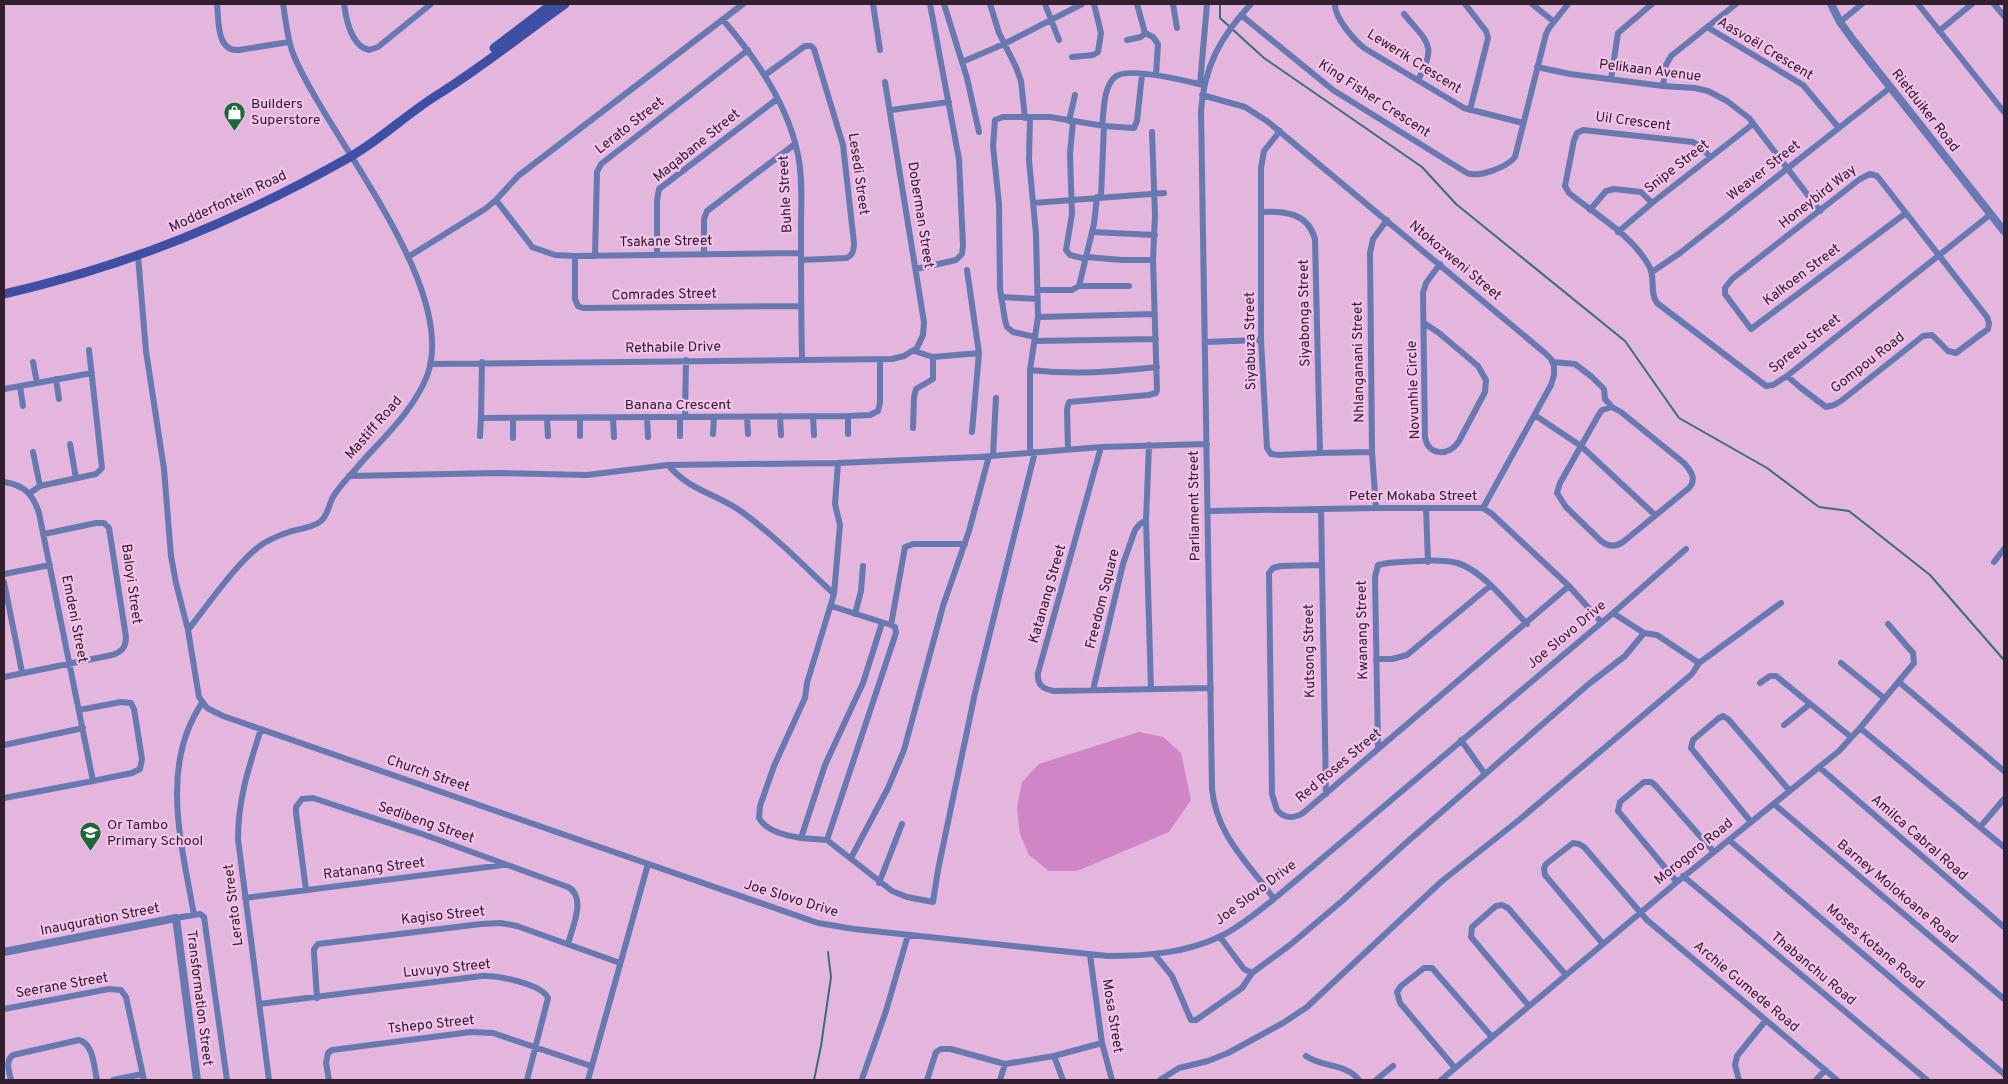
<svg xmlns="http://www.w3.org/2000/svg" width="2008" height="1084" viewBox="0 0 2008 1084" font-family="Overpass,sans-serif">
  <rect width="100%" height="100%" fill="#e4b5dd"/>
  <path fill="#cf85c6" d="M 1139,732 L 1163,737 L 1181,753 L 1191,800 L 1169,832 L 1077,871 L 1049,871 L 1029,855 L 1020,834 L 1017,808 L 1022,782 L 1039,764 Z"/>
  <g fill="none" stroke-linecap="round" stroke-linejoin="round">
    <path stroke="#366e7e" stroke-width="2" d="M 1220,4 L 1220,18 L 1264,58 L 1422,167 L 1456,204 L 1625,341 L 1679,418 L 1767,468 L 1819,507 L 1849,511 L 1930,575 L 2004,660
      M 814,1080 L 821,1046 L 831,977 L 828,952"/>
    <path stroke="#6879b2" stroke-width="6" d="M 217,4 C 219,20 216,52 239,50 L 289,42
      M 344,4 C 346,19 351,46 369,50 L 378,47 L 431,4
      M 873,4 L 880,50
      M 944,4 L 967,78 L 979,132
      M 990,4 L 999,33 L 1016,67 L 1021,81 L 1025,118
      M 1045,4 L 1059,40
      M 1137,4 L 1145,33 L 1153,37 L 1158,44 L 1156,75
      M 1173,4 L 1177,28
      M 1251,4 C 1221,36 1204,66 1201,111 L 1212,789 C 1217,837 1248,862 1274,899
      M 1335,4 C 1334,17 1354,40 1364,48 L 1464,108 L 1523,123
      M 1465,4 L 1486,31 L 1488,38 L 1470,110
      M 1532,4 L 1553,21
      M 1918,4 L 2004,112
      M 1994,4 L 2004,16
      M 1404,14 C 1427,42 1438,45 1418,80
      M 1241,15 L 1333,90 L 1467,173 C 1479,178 1507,167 1515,157 L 1546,34 L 1549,28 L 1568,4
      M 723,20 C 756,58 788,104 798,155 C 803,179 801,204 801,228 C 801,271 801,315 802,358
      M 1840,22 L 1862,4
      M 1707,27 L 1803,85 L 1839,128
      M 1939,31 L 1972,4
      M 1127,40 L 1141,37 L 1145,33
      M 1072,57 L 1093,55 L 1098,52 L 1101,33 L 1094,4
      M 962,62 L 1004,44 L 1082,4
      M 1537,67 L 1570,74 L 1663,86 L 1695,88 L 1708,91 L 1727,101 L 1749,118 L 1820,211
      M 765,75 L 805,46 L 811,46 L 814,49 L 843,145 L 854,243 C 854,250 853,256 846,258 L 801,260
      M 1611,79 L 1618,33 L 1652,4
      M 1200,84 L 1207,4
      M 1663,86 L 1666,65 L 1671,56 L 1736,4
      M 1202,95 L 1245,107 L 1267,121 L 1545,353 L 1551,359 L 1554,366 L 1554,375 L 1551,385 L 1483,508
      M 891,110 L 949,102
      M 1030,118 L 1029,160 L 1036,234 L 1038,317 L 1030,370 L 1030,452
      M 1069,121 L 1075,95
      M 1073,121 L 1070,154 L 1072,214 L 1066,250 L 1070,255 L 1086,259
      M 1102,126 C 1104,112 1103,87 1115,77 C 1127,66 1187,81 1203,85
      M 1280,131 L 1264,151 L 1261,168 L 1261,340 L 1267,448 L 1271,454 L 1279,455 L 1320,453 L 1372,452
      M 1710,157 L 1700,146 L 1693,142 L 1583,130 L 1577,133 L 1574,140 L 1565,186 L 1569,193 C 1596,215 1632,235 1649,266 C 1656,278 1649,292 1657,303 L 1766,386 L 1773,385 L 1787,376 L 1991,214
      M 1101,197 L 1104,126
      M 496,200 L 530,244
      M 1033,203 L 1164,193
      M 1590,210 L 1606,191 L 1614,189 L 1641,192 L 1652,203
      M 1262,212 C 1285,211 1308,213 1315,239 L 1320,453
      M 1092,232 L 1155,235
      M 1618,232 L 1652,203 L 1753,124
      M 532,247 L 555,255 L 575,256 L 801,253
      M 657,255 L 657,200 L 659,189 L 777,99
      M 704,255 L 704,219 L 707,211 L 795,144
      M 138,256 L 146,351 L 164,469 L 171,556 L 176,583 L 188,630 L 199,697 L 207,708 L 223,716 L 818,923 L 854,929 L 1108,956 C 1146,956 1187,953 1221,936 C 1240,927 1257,912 1274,899 L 1613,613 L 1686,549
      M 575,256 L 575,299 L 578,306 L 583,308 L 801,306
      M 595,256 L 597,172 L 601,164 L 748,50
      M 408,257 L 485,209 L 496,200 L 518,176 L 743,4
      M 1087,257 L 1122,260 L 1153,260
      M 916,269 L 956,260 L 962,254 L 963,246 L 959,159 L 930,4
      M 967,270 L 979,353 L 972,432
      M 1652,272 L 1680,253 L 1891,87
      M 1079,286 L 1094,224 L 1097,197
      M 1037,290 L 1072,290 L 1079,286 L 1129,286
      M 1001,297 L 1037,299
      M 1038,317 L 1154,314
      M 1424,323 L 1439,333 L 1478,366 L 1486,380 L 1485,392 L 1459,441 C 1450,456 1428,457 1425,437 L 1423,293 L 1426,283 L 1440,264
      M 1035,337 L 1013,332 L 1007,327 L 1005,320 L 1000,289 L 999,204 L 993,146 L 995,120 L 1003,117 L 1050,117 L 1104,126 L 1134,128 L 1137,121 L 1142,75
      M 1035,341 L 1156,339
      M 1205,342 L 1261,340
      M 914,351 L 933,357 L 979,353
      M 33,362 L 37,383
      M 482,362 L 481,418 L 848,416 L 870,415 L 878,411 L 880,403 L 880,359
      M 1553,362 L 1575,364 L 1592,377 L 1604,389 L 1605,399 L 1612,407
      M 430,364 L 892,359 L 904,356 L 917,348 L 923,335 L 924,322 L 885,82
      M 1030,370 C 1077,375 1111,372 1157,367
      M 1787,376 L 1801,388 L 1826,407 L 1834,405 L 1841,401 L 1923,336 L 1932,335 L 1948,351 L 1956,353 L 1988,329 L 1989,323 L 1987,317 L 1881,181 L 1877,176 L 1870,174 L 1860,179 L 1732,279 L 1725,288 L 1725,294 L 1751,329 L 1906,213
      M 56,379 L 59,399
      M 20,386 L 23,406
      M 4,389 L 92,373
      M 1612,407 L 1621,412 L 1684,463 C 1691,471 1697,479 1689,488 L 1623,542 C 1616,547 1609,547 1601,541 L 1566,507 L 1557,493 L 1560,483 L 1598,416 L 1602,410 Z
      M 780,416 L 781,435
      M 813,416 L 814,435
      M 848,416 L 848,434
      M 1536,416 L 1581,446 L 1655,515
      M 647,417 L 648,437
      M 685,417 L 686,360
      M 747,417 L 748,434
      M 513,418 L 513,438
      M 547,418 L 548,436
      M 613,418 L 614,437
      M 913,428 L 914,397 L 916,389 L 933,379 L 933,357
      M 713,434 L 714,417
      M 480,436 L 481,418
      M 580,436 L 580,418
      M 680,436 L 680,417
      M 70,444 L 76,478
      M 1149,445 L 1146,520 L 1151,689
      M 1101,447 L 1038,673 C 1037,685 1043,689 1054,691 L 1211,688
      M 1068,449 L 1067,409 L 1069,402 L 1149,395 L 1156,393 L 1157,390 L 1153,260 L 1155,216 L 1152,132
      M 33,452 L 40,486
      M 993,455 L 996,398
      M 668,465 C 691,492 716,493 742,512 C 775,536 804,566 834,594 L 807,683 L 805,698 L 774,766 L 760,806 L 759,818 C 766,831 787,836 801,838 L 825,765 L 863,683 L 882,623
      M 349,476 L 498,473 L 587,475 L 668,465 L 838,463 L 979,457 L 1101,447 L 1207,444
      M 4,482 C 24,485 33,494 39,513 L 93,781
      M 30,493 L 40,486 L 96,474 L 102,468 L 89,350
      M 1376,508 L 1372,452 L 1370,253 L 1373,239 L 1387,220
      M 1426,508 L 1428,562
      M 1321,509 L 1326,794
      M 1209,511 L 1376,508 L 1483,508 L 1492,514 L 1569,586 L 1601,622
      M 1994,562 L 2004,549
      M 1321,565 L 1281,566 L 1273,568 L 1269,573 L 1272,794 L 1277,810 C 1285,819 1293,819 1303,813 L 1569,586
      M 4,574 L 50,565
      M 4,582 L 22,672
      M 834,594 L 840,525 L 835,504 L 838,463
      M 831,606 L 891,625 L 905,547 L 913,544 L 965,544
      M 855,614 L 861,591 L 863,566
      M 188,630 C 207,606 240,558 264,543 C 273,538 282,534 292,531 C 301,529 314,527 321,521 C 328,515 329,504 333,497 C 340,485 351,475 360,464 C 384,437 413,411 427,376 C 460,288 328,137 294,56 C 287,40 286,21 283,4
      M 1644,633 L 1657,635 L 1699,663
      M 1376,659 L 1392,659 L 1407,655 L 1490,586
      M 1841,663 L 1884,698
      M 4,677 L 112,655 C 122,652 126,647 126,637 L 109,528 L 104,523 L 96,523 L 44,534
      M 1899,682 L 2004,771
      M 1760,683 L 1770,676 L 1776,676 L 1851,737
      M 1093,690 L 1123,564 L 1135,530 L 1140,524 L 1146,520
      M 1784,725 L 1810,704
      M 1860,728 L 2004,847
      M 261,729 C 249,767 238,798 238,839 L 269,1080
      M 1461,740 L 1485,774
      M 4,745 L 83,728
      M 1378,748 L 1375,577 L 1378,565 L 1388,563 C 1408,562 1438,558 1457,563 C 1481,569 1510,606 1527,624
      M 1819,767 L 2004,927
      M 4,798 L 93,781 L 132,773 L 140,769 L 142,759 L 134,709 L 131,703 L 121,702 L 79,710
      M 1774,804 L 2004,999
      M 1751,822 L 1691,748 L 1693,740 L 1719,718 L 1723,716 L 1728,719 L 1790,791
      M 1980,827 L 2004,799
      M 801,838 L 827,840 L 892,891 L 907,897 L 933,902 L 938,870 L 975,693 L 1035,452
      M 827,840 L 896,633 L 895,627 L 891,625
      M 1729,840 L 2004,1074
      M 851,858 L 888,788 L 904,750 L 943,606 L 969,531 L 989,456
      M 1683,876 L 1927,1080
      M 1677,882 L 1618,811 L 1620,802 L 1644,782 L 1651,782 L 1655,785 L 1714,852
      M 879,883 L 902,824
      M 306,890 L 296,813 L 296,807 L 302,799 L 313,798 L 425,835 L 568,887 C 587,897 572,928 568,944
      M 245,898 L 503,865
      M 194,915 C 182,845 159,767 202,703
      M 176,918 L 200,914 L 204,917 L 227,1080
      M 1220,937 L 1244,969 L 1252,973
      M 1603,944 L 1545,875 L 1544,868 L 1546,864 L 1573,843 L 1579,844 L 1584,847 L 1647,920 L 1837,1080
      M 1090,955 L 1102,1043 L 1112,1080
      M 1155,955 L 1172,976 L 1191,1020 L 1196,1020 L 1242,988 L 1252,973 L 1290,945 L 1342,901 L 1407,842 L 1590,683 L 1625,656 L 1644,633 L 1613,613
      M 317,998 L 314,953 L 314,949 L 318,944 L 481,924 L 501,923 L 517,926 L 620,963
      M 259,1004 L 482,976 C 497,975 542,984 548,998 L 527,1080
      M 1529,1006 L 1471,937 L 1472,927 L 1496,906 L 1502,905 L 1508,908 L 1566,975
      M 4,1009 L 109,989 L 121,990 L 126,997 L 144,1080
      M 1054,1056 L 1063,1080
      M 1306,1056 C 1323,1068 1346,1063 1359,1080
      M 1455,1068 L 1400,1003 L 1397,992 L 1401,986 L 1424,968 L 1432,968 L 1492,1037
      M 862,1079 L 886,1011 L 908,935
      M 11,1080 C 9,1071 5,1061 13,1055 L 79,1040 C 94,1044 94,1068 97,1080
      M 113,1080 L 142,1074
      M 329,1080 L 326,1063 L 328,1053 L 332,1050 L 471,1032 L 493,1033 L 591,1066
      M 588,1080 L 648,864
      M 927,1080 L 936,1052 L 941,1049 L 951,1049 L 1005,1064 L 1054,1056 L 1102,1043
      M 1000,1080 L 1005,1064
      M 1160,1080 L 1179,1068 L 1208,1061 L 1228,1053 L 1283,1023 L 1307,1007 L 1442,881 L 1519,820 L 1692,674 L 1699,663 L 1781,603
      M 1376,1080 L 1393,1066
      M 1441,1080 L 1677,882 L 1839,751 L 1860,728 L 1914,663 L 1913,653 L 1888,624
      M 1739,1080 L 1735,1065 L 1737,1056 L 1766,1020
      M 1816,1080 L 1825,1070"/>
    <path stroke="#6879b2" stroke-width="8" d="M 1831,4 L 1840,22 L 1853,40 L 2004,231
      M 4,952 L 176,918 L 197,1080"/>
    <path stroke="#3e4fa4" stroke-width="9" d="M 494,48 L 552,4
      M 4,294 C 130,265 237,221 350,157 C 383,138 410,111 442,92 C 485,65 524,33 565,4"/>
  </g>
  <defs>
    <symbol id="shop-pin" viewBox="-11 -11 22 30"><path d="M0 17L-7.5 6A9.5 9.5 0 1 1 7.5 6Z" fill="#1b6837" stroke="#f2c2eb"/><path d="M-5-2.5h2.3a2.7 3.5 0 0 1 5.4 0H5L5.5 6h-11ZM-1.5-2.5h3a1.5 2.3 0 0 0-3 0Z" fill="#fff"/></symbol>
    <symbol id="school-pin" viewBox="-11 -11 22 30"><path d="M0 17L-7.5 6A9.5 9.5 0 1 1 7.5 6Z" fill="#1b6837" stroke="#f2c2eb"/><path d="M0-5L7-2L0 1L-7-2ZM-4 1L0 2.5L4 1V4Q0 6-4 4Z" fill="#fff"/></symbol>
  </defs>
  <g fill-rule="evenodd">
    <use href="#shop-pin" x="222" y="100" width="25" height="34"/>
    <use href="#school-pin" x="78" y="820" width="25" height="34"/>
  </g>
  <g text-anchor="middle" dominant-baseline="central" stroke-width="4.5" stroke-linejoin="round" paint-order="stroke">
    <g font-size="14" fill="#322030" stroke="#f2c2eb">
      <text transform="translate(1765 49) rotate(31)">Aasvoël Crescent</text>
      <text transform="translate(1414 62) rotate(32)">Lewerik Crescent</text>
      <text transform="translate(1650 71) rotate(7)">Pelikaan Avenue</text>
      <text transform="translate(1374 99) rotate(33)">King Fisher Crescent</text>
      <text transform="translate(1925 111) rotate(52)">Rietduiker Road</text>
      <text transform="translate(1633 122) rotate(7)">Uil Crescent</text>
      <text transform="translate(630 126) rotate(-38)">Lerato Street</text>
      <text transform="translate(697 146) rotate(-39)">Maqabane Street</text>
      <text transform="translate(1677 167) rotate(-38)">Snipe Street</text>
      <text transform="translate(1764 171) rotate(-38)">Weaver Street</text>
      <text transform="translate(858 174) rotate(82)">Lesedi Street</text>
      <text transform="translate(786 194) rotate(-93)">Buhle Street</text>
      <text transform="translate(1818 197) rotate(-38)">Honeybird Way</text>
      <text transform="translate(228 202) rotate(-25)">Modderfontein Road</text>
      <text transform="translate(920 215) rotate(81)">Doberman Street</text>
      <text transform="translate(666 242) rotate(-1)">Tsakane Street</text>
      <text transform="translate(1455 261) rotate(40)">Ntokozweni Street</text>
      <text transform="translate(1802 275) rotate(-37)">Kalkoen Street</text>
      <text transform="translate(664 295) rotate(-1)">Comrades Street</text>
      <text transform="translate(1305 313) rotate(-91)">Siyabonga Street</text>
      <text transform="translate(1251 341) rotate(-91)">Siyabuza Street</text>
      <text transform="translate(1805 344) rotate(-38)">Spreeu Street</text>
      <text transform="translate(673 348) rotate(-1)">Rethabile Drive</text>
      <text transform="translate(1359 362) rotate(-91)">Nhlanganani Street</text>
      <text transform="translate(1868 363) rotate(-38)">Gompou Road</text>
      <text transform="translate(1414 390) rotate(-92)">Novunhle Circle</text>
      <text x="678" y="405">Banana Crescent</text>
      <text transform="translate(374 428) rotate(-49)">Mastiff Road</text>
      <text x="1413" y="496">Peter Mokaba Street</text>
      <text transform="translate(1195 506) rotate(-91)">Parliament Street</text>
      <text transform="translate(131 584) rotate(82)">Baloyi Street</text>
      <text transform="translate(1048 594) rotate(-74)">Katanang Street</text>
      <text transform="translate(1103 599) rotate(-76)">Freedom Square</text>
      <text transform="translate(74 619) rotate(79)">Emdeni Street</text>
      <text transform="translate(1363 630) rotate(-91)">Kwanang Street</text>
      <text transform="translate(1567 635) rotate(-40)">Joe Slovo Drive</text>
      <text transform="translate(1310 651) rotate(-91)">Kutsong Street</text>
      <text transform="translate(1339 766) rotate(-40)">Red Roses Street</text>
      <text transform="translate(428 774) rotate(19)">Church Street</text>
      <text transform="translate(426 823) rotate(19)">Sedibeng Street</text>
      <text transform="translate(1919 838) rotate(41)">Amilca Cabral Road</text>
      <text transform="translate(1694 852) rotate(-39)">Morogoro Road</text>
      <text transform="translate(374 869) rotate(-7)">Ratanang Street</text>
      <text transform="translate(1897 892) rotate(40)">Barney Molokoane Road</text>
      <text transform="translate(1256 893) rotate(-37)">Joe Slovo Drive</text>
      <text transform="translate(791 899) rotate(17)">Joe Slovo Drive</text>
      <text transform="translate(234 905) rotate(-97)">Lerato Street</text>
      <text transform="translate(443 916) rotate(-6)">Kagiso Street</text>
      <text transform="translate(100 920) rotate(-11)">Inauguration Street</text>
      <text transform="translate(1875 947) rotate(40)">Moses Kotane Road</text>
      <text transform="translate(447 969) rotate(-6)">Luvuyo Street</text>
      <text transform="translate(1813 969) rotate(40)">Thabanchu Road</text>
      <text transform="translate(62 986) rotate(-10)">Seerane Street</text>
      <text transform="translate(1746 987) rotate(40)">Archie Gumede Road</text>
      <text transform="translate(199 998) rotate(83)">Transformation Street</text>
      <text transform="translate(1112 1016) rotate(81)">Mosa Street</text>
      <text transform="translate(431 1025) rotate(-6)">Tshepo Street</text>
    </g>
    <g font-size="14" fill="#322030" stroke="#f2c2eb" text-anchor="start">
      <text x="251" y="104">Builders<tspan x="251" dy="16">Superstore</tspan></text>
      <text x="107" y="825">Or Tambo<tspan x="107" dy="16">Primary School</tspan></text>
    </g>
  </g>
  <rect width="2008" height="1084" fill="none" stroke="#322030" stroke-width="10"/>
</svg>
